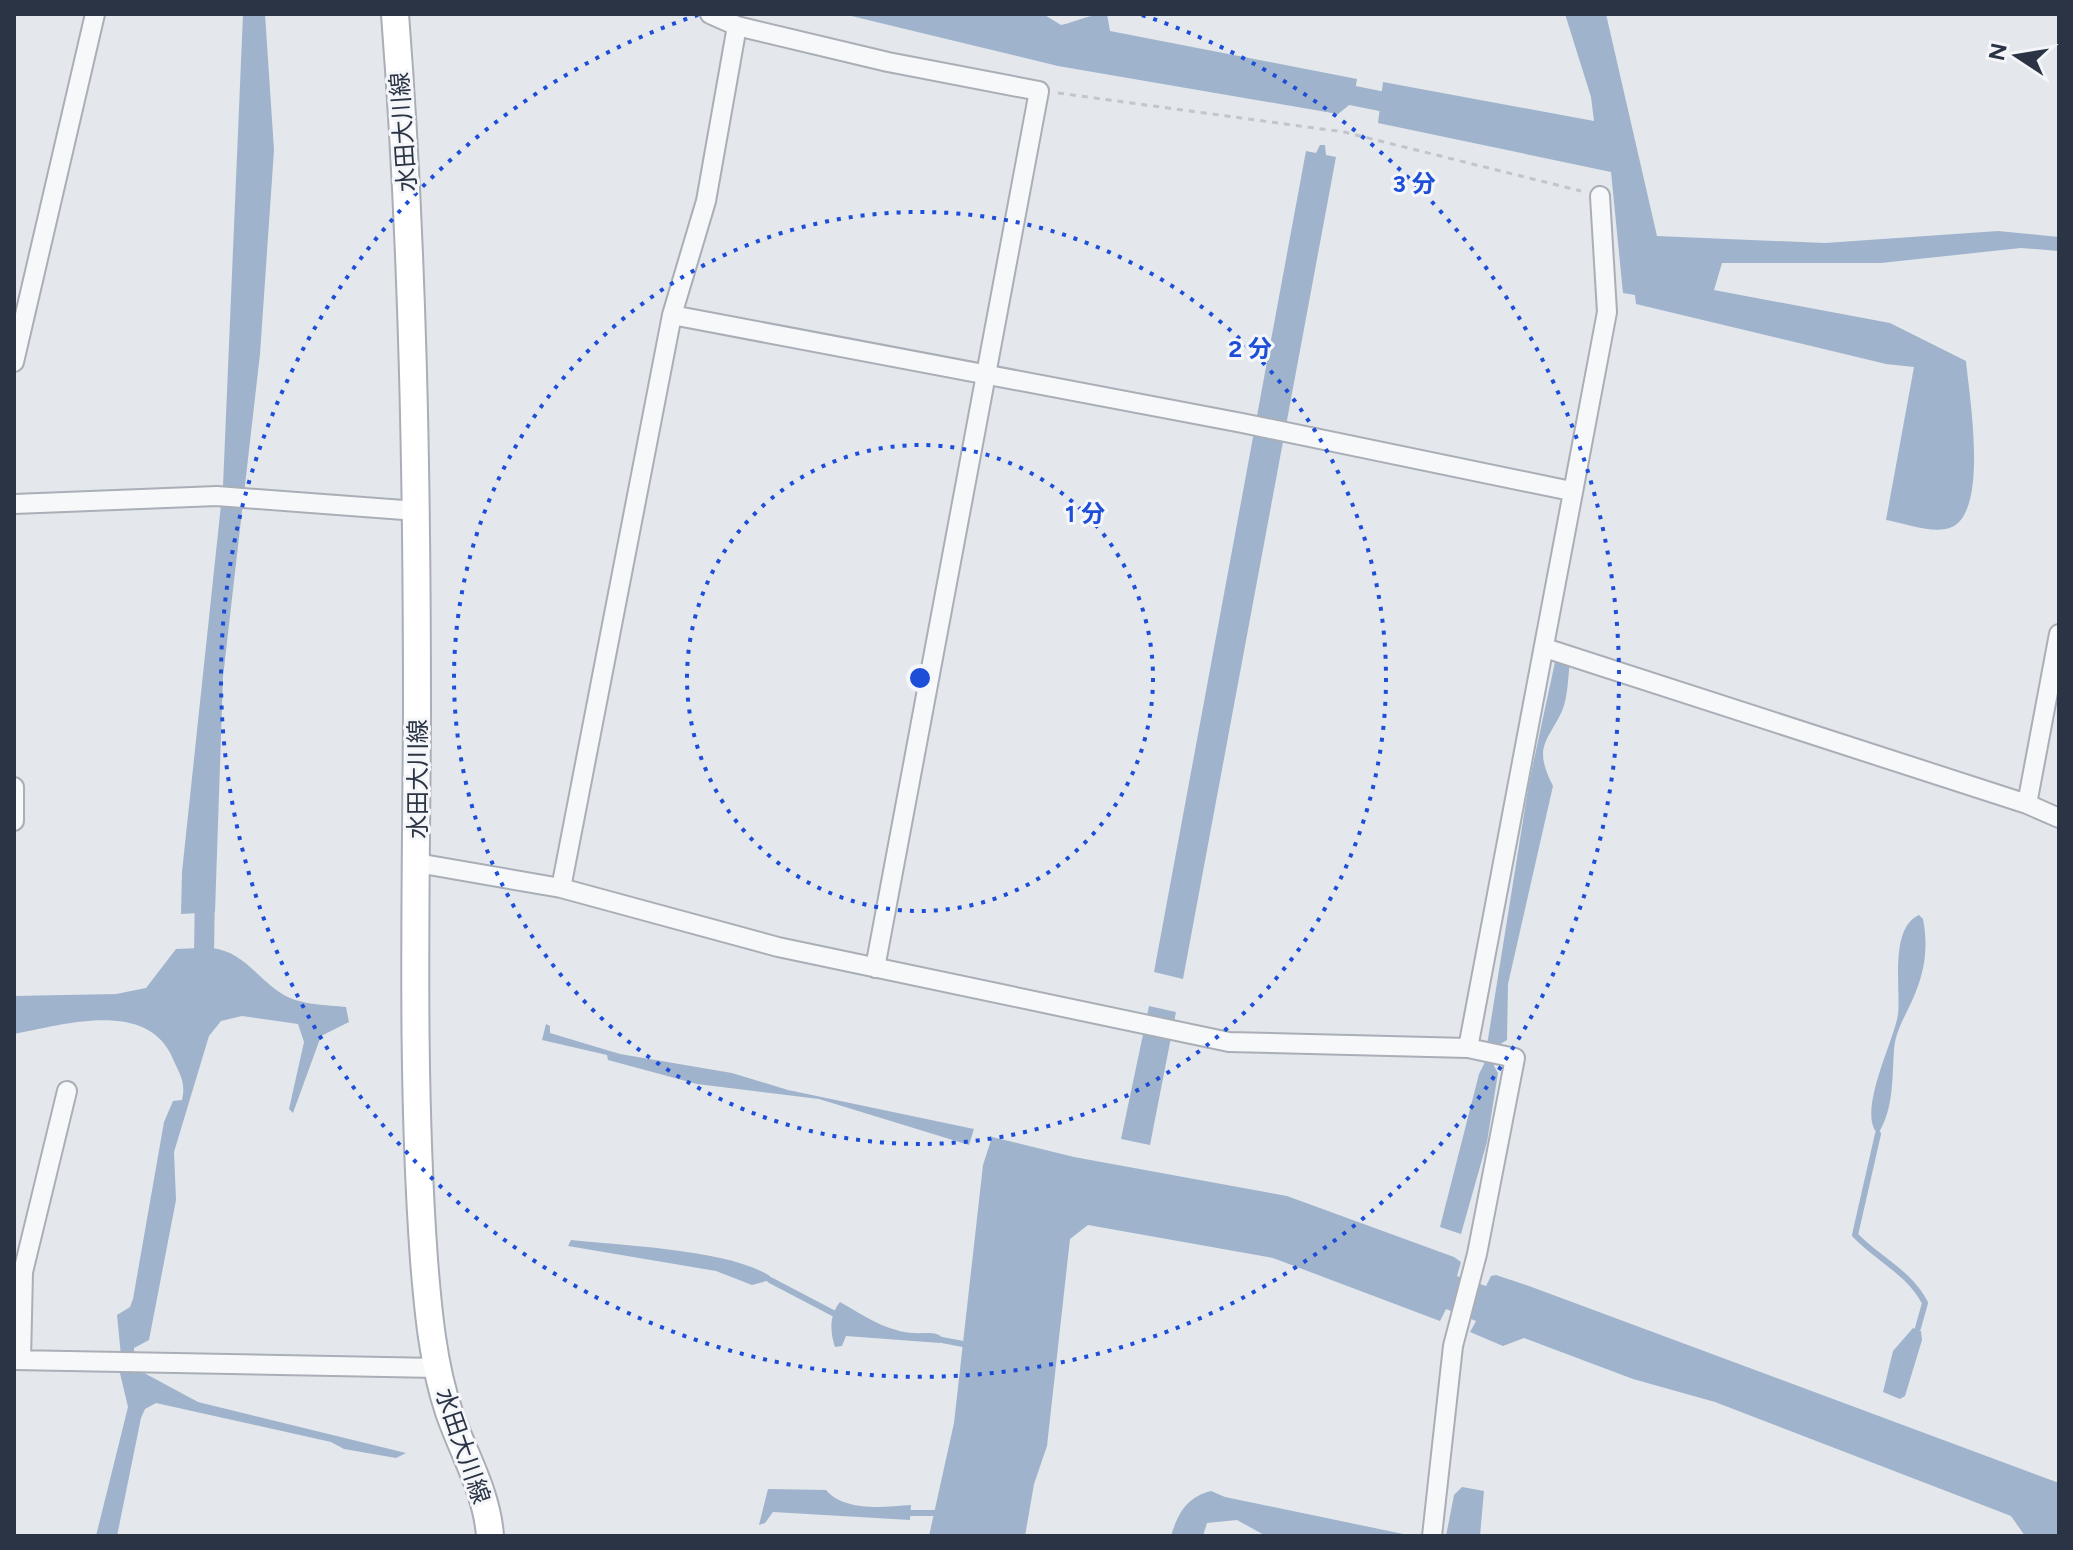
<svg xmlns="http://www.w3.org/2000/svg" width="2073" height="1550" viewBox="0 0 2073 1550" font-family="Figtree,'Noto Sans JP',sans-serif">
  <rect width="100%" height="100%" fill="#e4e7ec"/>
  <path fill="#9fb4cc" d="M 243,14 L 265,14 L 274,150 L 260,354 L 223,677 L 215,912 L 181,914 L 182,872 L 223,486 Z
    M 843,14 L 1043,14 L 1061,25 C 1079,21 1089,14 1107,14 L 1110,31 L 1357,79 L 1353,102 L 1338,114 L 1058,66 Z
    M 1565,14 L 1606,14 L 1657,236 L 1825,243 L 1998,231 L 2059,237 L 2059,251 L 2021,248 L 1881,263 L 1722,263 L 1714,290 L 1890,323 L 1966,361 C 1969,394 1989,510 1952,527 C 1935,535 1904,523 1886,520 L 1914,367 L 1886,364 L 1636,304 L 1635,295 L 1623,293 L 1611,172 L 1378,123 L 1383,82 L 1594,121 L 1591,97 Z
    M 1320,145 L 1325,145 L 1326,155 L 1336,157 L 1183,979 L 1154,972 L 1306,151 L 1316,153 Z
    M 1562,657 L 1570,661 C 1568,676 1568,697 1562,711 C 1547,743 1533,746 1553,786 L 1508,984 L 1507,1040 L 1497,1046 L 1494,1066 L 1498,1073 L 1487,1142 L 1461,1234 L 1440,1227 L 1479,1074 L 1484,1064 L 1529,783 L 1555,662 Z
    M 1919,915 L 1923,919 C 1929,950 1924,975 1911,1003 C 1904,1018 1895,1033 1894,1050 C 1892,1078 1894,1109 1878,1134 C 1856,1113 1895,1039 1898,1014 C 1901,990 1889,928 1919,915 Z
    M 201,926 L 212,926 L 211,948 C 244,951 257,979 284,995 C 301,1005 327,1005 346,1007 L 349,1022 L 321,1036 L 293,1113 L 289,1109 L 304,1042 L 298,1024 L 242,1016 L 221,1021 L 209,1036 L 174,1152 L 176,1200 L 149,1340 L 134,1348 L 133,1367 L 198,1402 L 406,1453 L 396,1458 L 344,1449 L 331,1442 L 156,1403 L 145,1409 L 141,1418 L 117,1536 L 96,1536 L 128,1407 L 119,1369 L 122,1366 L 117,1315 L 130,1307 L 133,1299 L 164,1122 L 173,1101 L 182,1100 C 186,1082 180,1075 173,1059 C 148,998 62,1025 14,1034 L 14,996 L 116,994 L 146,988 L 176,949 L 199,948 Z
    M 1149,1006 L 1176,1012 L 1150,1145 L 1121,1139 Z
    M 546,1024 L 550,1026 L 550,1033 L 620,1054 L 732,1073 L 788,1090 L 974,1129 L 969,1145 L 819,1099 L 697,1084 L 608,1060 L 607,1055 L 542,1040 Z
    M 992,1137 L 1074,1157 L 1287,1196 L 1454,1257 L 1461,1262 L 1457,1276 L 1486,1286 L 1491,1276 L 1496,1275 L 1529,1286 L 2059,1483 L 2059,1536 L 2025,1536 L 2011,1516 L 1715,1402 L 1633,1379 L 1524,1338 L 1503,1346 L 1470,1332 L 1476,1321 L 1446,1309 L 1440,1321 L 1273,1258 L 1088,1225 L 1070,1239 L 1047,1446 L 1034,1484 L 1025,1536 L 929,1536 L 954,1423 L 983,1165 Z
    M 571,1240 C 624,1246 727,1249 770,1276 L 770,1280 L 752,1285 L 716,1271 L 568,1246 Z
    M 840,1302 C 863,1315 887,1332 915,1333 C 925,1334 936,1330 944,1339 L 940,1343 L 846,1336 L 842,1346 L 835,1347 C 830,1332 829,1315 840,1302 Z
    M 1913,1328 L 1921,1331 L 1922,1340 L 1905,1396 L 1900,1399 L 1883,1392 L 1893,1351 Z
    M 1462,1487 L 1484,1491 L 1480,1536 L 1446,1536 L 1454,1495 Z
    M 768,1489 L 826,1490 C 845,1512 884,1507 911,1505 L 910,1520 L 773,1512 L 765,1523 L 759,1525 Z
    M 1211,1491 L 1225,1497 L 1413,1536 L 1266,1536 L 1237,1520 L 1207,1523 L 1203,1536 L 1171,1536 C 1178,1513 1187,1497 1211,1491 Z"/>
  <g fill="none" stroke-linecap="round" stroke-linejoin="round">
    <path stroke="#9fb4cc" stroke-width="6" d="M 1878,1134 L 1855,1235 C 1879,1260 1909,1272 1925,1303 L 1918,1328
      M 770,1280 L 833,1313
      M 942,1340 L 963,1344
      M 910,1513 L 935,1513"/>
    <path stroke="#9fb4cc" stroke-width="20" d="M 1330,91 L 1405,106
      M 204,953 L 205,889"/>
    <defs>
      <path id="street" d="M 710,14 L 737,26 L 888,62 L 1039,91 L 875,968
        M 672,315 L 1242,423 L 1571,491
        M 14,362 L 95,14
        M 14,504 L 217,496 L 417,511
        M 1545,648 L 2027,804 L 2059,818
        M 14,787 L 14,821
        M 2027,804 L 2059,634
        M 417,863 L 561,888 L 778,947 L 1229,1042 L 1468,1048 L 1515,1058 L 1477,1254 L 1453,1346 L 1432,1536
        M 561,888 L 672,315 L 706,201 L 737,26
        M 1468,1048 L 1607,312 L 1600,196
        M 14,1360 L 437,1368
        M 21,1360 L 23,1272 L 67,1091"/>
      <path id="secondary" d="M 395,14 C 413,247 417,480 417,714 C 416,896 411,1079 424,1260 C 428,1310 433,1365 449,1412 C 463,1453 487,1492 490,1536"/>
    </defs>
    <use href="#street" stroke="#a9aeb7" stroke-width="22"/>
    <use href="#secondary" stroke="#a9aeb7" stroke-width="30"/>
    <path stroke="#c2c5cb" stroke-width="3" stroke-dasharray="6 6" stroke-linecap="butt" d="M 1058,93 L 1344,132 L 1581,191"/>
    <use href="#street" stroke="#f7f8fa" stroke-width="18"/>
    <use href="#secondary" stroke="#fff" stroke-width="26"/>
  </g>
  <g fill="none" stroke="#1d4ed8" stroke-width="4" stroke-dasharray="4 8">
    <circle cx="920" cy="678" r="233"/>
    <circle cx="920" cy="678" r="466"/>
    <path d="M1142 15A699 699 0 1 1 698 15"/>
  </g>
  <g text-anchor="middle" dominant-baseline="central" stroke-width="6" stroke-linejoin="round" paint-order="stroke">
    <g font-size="24" fill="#2b3445" stroke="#f4f6f9">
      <text transform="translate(403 132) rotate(-94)">水田大川線</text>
      <text transform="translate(417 779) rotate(-90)">水田大川線</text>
      <text transform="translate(463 1446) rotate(71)">水田大川線</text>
    </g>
  </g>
  <circle cx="920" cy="678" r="12" fill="#1d4ed8" stroke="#f4f6f9" stroke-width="4"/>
  <g font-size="24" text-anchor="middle" font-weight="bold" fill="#1d4ed8" stroke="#f4f6f9" stroke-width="6" stroke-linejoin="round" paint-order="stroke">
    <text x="1414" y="192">3 分</text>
    <text x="1250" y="357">2 分</text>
    <text x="1085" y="522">1 分</text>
  </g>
  <rect width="2073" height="1550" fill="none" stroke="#2b3445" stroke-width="32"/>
  <g transform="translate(2017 56) rotate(282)" stroke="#f4f6f9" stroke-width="6" paint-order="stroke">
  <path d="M0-6L14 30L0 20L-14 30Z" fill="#2b3445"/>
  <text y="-12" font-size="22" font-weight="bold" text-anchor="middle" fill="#2b3445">N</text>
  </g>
</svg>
